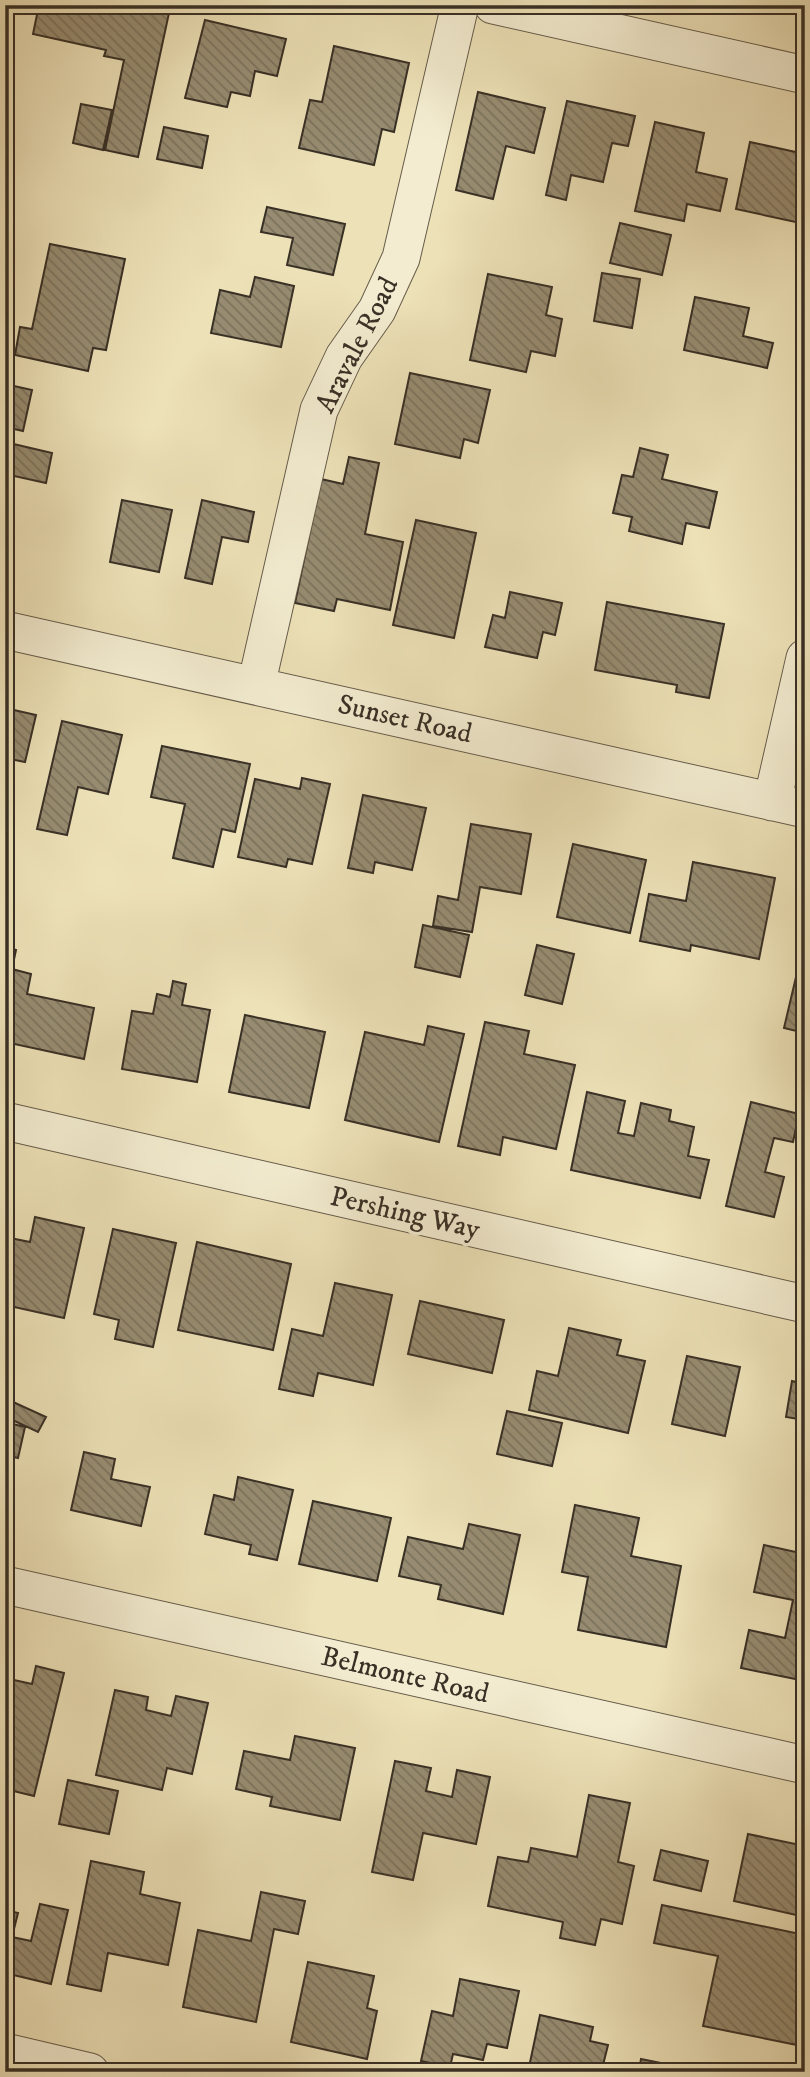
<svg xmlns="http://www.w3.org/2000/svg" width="810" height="2077" viewBox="0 0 810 2077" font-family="'IM FELL DW Pica',serif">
  <defs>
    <pattern id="building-back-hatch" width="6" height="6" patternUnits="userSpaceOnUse" patternTransform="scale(1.75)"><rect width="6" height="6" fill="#978c71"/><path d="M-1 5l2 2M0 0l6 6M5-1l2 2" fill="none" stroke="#7c735d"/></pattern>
  </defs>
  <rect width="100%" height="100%" fill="#ede1b7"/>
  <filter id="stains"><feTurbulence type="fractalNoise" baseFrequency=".00286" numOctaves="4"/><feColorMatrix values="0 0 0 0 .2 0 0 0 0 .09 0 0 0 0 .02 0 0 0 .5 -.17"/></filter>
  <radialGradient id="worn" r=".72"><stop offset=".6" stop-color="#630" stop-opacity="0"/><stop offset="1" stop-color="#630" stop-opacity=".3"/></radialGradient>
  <path fill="url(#building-back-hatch)" stroke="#393026" stroke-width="2" d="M 39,5 L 63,5 L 88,10 L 89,5 L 134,5 L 169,13 L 138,157 L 105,150 L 124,60 L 104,56 L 106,50 L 33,34 Z
    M 205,20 L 286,39 L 277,76 L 255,71 L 250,96 L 231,92 L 227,107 L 185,98 Z
    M 334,46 L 409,63 L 394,132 L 382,129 L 374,165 L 299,148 L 310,100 L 322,102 Z
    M 478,92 L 545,108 L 534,153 L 506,146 L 493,199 L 456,190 Z
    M 567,101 L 635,116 L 628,146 L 612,143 L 603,182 L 571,175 L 566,200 L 546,195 Z
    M 81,104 L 112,110 L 103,150 L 73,143 Z
    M 655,122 L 704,133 L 696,172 L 727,179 L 720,211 L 687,204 L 684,221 L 635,211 Z
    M 164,127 L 208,136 L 202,168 L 157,159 Z
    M 750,142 L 805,154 L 805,224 L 736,209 Z
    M 267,207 L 345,224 L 333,275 L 287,265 L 293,238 L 261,232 Z
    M 620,223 L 671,235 L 662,275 L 610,263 Z
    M 50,244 L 125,259 L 106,350 L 93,348 L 88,371 L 15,355 L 20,327 L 32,329 Z
    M 602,273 L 640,279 L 632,328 L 594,321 Z
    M 488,274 L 552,287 L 546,315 L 562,319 L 555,356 L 531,351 L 526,372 L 470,360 Z
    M 255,277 L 294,286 L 281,347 L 211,333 L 220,290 L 250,297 Z
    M 695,297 L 749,308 L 743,336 L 773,343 L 767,368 L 684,350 Z
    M 410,373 L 490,390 L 478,443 L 464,439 L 460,458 L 395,444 Z
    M 5,384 L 32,390 L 23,431 L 5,427 Z
    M 5,442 L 52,453 L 46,483 L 5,474 Z
    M 640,448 L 668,455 L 662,479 L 717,492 L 709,528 L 686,523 L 682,544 L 629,531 L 632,517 L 613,513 L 622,475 L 633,477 Z
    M 349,457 L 379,463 L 365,534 L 403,542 L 390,610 L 337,599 L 334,611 L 295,603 L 321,479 L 343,484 Z
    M 122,500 L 172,510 L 159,572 L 110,562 Z
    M 202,500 L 254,512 L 248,542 L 222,537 L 212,584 L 185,578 Z
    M 416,520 L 476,533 L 454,638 L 393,625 Z
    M 510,592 L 562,603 L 555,635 L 543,632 L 537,658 L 485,647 L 493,615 L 505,618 Z
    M 607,602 L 724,624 L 709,698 L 676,692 L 677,685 L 595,670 Z
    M 5,708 L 36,715 L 25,762 L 5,758 Z
    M 62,721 L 122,735 L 108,794 L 78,787 L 67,835 L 37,829 Z
    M 162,746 L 250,764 L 235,832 L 222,829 L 213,867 L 173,858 L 185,804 L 151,797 Z
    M 302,778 L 330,784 L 312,864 L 288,859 L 286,867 L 238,857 L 255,779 L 300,789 Z
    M 363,795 L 426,808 L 412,870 L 375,862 L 373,873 L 348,868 Z
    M 471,824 L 531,834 L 521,894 L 480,887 L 472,932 L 433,926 L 438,896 L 458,900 Z
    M 573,844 L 646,860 L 630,933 L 557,917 Z
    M 693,862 L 775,878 L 759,959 L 691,945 L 690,951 L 640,941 L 649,894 L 686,901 Z
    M 423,925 L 469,935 L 460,977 L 415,967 Z
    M 804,943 L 805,943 L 805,1033 L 784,1028 Z
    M 537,945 L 574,954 L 562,1004 L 525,995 Z
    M 5,947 L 16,950 L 12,969 L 31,974 L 27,994 L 94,1008 L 84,1059 L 5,1042 Z
    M 173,981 L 186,984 L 182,1005 L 210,1010 L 197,1082 L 122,1069 L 132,1011 L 153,1014 L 157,994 L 170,997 Z
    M 245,1015 L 325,1032 L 309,1108 L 229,1092 Z
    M 485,1022 L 529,1031 L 524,1054 L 575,1065 L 556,1149 L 503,1137 L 500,1155 L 458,1146 Z
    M 428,1026 L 464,1034 L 439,1142 L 345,1120 L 365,1032 L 424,1045 Z
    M 587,1092 L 625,1101 L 618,1133 L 634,1136 L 641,1103 L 671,1110 L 669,1121 L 694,1127 L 688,1156 L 709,1160 L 700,1198 L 571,1170 Z
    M 751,1102 L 799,1114 L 793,1142 L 774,1138 L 765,1172 L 784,1177 L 774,1217 L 726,1206 Z
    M 805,1194 L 805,1224 L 799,1222 Z
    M 35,1217 L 84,1228 L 64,1318 L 5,1305 L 5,1257 L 10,1238 L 30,1242 Z
    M 113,1229 L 176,1243 L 153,1347 L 115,1339 L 119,1320 L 94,1314 Z
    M 197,1242 L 291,1264 L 273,1350 L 178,1330 Z
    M 335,1283 L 392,1295 L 373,1385 L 318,1373 L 313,1396 L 279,1389 L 292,1329 L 323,1336 Z
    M 420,1301 L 504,1320 L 492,1373 L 408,1354 Z
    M 569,1328 L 621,1340 L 617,1355 L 645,1361 L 628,1433 L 529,1410 L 537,1371 L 558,1376 Z
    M 687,1356 L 740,1367 L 725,1436 L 672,1424 Z
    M 792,1381 L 805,1384 L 805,1420 L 786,1417 Z
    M 13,1402 L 46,1417 L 38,1432 L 6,1417 Z
    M 507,1411 L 562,1423 L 552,1466 L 497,1454 Z
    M 5,1422 L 25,1427 L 18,1458 L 5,1455 Z
    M 84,1452 L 115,1459 L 111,1479 L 150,1487 L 141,1526 L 71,1510 Z
    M 238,1477 L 293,1490 L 277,1560 L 249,1554 L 251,1545 L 205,1534 L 214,1495 L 234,1500 Z
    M 313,1501 L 391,1518 L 377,1581 L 299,1564 Z
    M 575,1505 L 639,1518 L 631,1556 L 681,1566 L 666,1647 L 578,1630 L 588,1577 L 562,1572 Z
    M 469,1524 L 520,1535 L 503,1614 L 438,1599 L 441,1585 L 399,1576 L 408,1537 L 463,1549 Z
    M 764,1545 L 805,1554 L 805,1681 L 741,1668 L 749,1630 L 785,1638 L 793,1600 L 754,1592 Z
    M 36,1666 L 64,1673 L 34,1796 L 5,1789 L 5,1678 L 32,1684 Z
    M 115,1690 L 148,1697 L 146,1710 L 171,1716 L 176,1696 L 208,1703 L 192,1774 L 167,1768 L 162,1790 L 96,1775 Z
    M 295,1736 L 355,1748 L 340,1820 L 270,1806 L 272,1797 L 236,1789 L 244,1751 L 290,1760 Z
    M 395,1761 L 431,1768 L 426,1791 L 452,1797 L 457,1770 L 490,1777 L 476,1844 L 423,1833 L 413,1880 L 372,1872 Z
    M 68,1780 L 118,1791 L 109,1834 L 59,1824 Z
    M 589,1795 L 630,1803 L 618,1862 L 634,1866 L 622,1924 L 601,1919 L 595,1945 L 560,1938 L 563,1922 L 488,1906 L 498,1857 L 528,1862 L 531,1848 L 577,1857 Z
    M 748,1834 L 805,1846 L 805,1917 L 734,1901 Z
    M 661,1850 L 708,1861 L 701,1891 L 654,1880 Z
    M 91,1861 L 144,1872 L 140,1894 L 180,1903 L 168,1965 L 108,1953 L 101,1991 L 67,1984 Z
    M 261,1892 L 305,1901 L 298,1934 L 274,1929 L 256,2022 L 183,2007 L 198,1930 L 251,1941 Z
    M 40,1904 L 68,1910 L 51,1984 L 5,1973 L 5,1910 L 18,1913 L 12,1937 L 31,1941 Z
    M 662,1905 L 805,1935 L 805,2008 L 797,2045 L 703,2026 L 718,1956 L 654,1943 Z
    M 308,1962 L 374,1976 L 367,2008 L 377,2011 L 367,2059 L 291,2042 Z
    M 460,1979 L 519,1991 L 507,2048 L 487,2044 L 483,2060 L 453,2054 L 450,2067 L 421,2061 L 432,2011 L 453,2016 Z
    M 540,2015 L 593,2027 L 590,2041 L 608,2045 L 602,2069 L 596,2068 L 596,2072 L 528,2072 Z
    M 641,2059 L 705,2072 L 639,2072 Z"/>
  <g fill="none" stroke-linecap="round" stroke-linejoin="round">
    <defs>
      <path id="minor" d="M 493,5 L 805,75
        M 5,630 L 805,809
        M 256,686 L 319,410 L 344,357 L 377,310 L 401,258 L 460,5
        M 772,802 L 805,658
        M 5,1121 L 805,1304
        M 5,1585 L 805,1765
        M 5,2052 L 90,2072"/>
    </defs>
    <use href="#minor" stroke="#665c4a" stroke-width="39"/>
    <use href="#minor" stroke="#f3ecd0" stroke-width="37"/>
  </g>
  <g text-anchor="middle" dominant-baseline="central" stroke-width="7" stroke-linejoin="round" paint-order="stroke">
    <g font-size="28" fill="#393026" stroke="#f3ecd0">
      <text transform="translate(357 345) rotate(-63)">Aravale Road</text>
      <text transform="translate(405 719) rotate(13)">Sunset Road</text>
      <text transform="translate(405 1213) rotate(13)">Pershing Way</text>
      <text transform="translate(405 1675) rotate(13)">Belmonte Road</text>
    </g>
  </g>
  <rect width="810" height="2077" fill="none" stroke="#ede1b7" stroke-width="28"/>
  <rect x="7" y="7" width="796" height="2063" fill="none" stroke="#393026" stroke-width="3.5"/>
  <rect x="14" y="14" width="782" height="2049" fill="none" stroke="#393026" stroke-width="2"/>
  <rect width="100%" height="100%" filter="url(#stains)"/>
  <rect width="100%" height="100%" fill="url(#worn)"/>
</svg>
